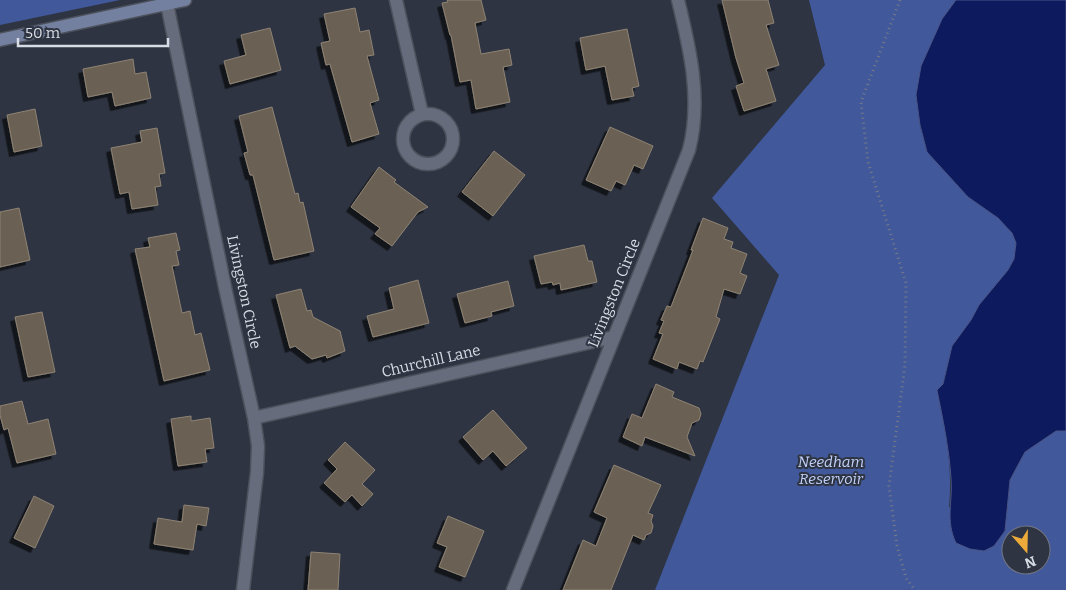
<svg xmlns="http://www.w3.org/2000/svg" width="1066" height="590" viewBox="0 0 1066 590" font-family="Bitter,serif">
  <defs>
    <filter id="shadow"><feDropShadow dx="-4.5" dy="4.5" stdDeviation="0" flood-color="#0009"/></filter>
  </defs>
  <rect width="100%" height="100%" fill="#2e3441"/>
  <path fill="#41589b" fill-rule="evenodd" d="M 0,0 L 120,0 L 0,25 Z
    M 809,0 L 956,0 L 942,19 L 916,95 L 920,125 L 927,152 L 968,197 L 998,218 L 1012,233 L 1016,243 L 1014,259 L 1008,270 L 979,305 L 971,320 L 952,346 L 943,384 L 937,390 C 945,430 953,465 949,507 L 1005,531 L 1010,480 L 1025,452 L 1056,431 L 1066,431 L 1066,590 L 655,590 L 779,275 L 712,198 L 825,65 ZM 1011,535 L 1041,535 L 1041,565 L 1011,565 Z"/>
  <path fill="#0d1a5d" stroke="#4a5486" d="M 956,0 L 1066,0 L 1066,431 L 1056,431 L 1025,452 L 1010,480 L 1005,531 L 994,546 L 984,551 L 970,549 L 956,543 C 945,520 953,502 951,478 C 949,448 943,420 937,390 L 943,384 L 952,346 L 971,320 L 979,305 L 1008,270 L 1014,259 L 1016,243 L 1012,233 L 998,218 L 968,197 L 927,152 L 920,125 L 916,95 L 921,66 L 942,19 Z"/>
  <path fill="#6b6153" stroke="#8e8374" filter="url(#shadow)" d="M 447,0 L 481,0 L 486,20 L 475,23 L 481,54 L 509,49 L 512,65 L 503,67 L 510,102 L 476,109 L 471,80 L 460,82 L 451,35 L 450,35 L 442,3 L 448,2 Z
    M 722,0 L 768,0 L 774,23 L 766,25 L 779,65 L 766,69 L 776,101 L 744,111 L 736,86 L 744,83 L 736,58 Z
    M 355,8 L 360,32 L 369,30 L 374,55 L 367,56 L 379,100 L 370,103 L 379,134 L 352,142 L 330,64 L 326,65 L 321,43 L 330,41 L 324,14 Z
    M 270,28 L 281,70 L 230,84 L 224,61 L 246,55 L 241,35 Z
    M 627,29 L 639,86 L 632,88 L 634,96 L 612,100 L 605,66 L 586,70 L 580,38 Z
    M 133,59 L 135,74 L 146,72 L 151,98 L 115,106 L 112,92 L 88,97 L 83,69 Z
    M 272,107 L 295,194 L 298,193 L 300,203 L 303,202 L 314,251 L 274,260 L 253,175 L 250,175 L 244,153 L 248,152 L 239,116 Z
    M 35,109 L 42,146 L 14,152 L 7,115 Z
    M 610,127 L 653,146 L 643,169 L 634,165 L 625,185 L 616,181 L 611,191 L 586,180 Z
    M 157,128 L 165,173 L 159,174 L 161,186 L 155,187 L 158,205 L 132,209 L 129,192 L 120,194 L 111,148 L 142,142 L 140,131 Z
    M 494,151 L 525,175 L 493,216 L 462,192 Z
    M 379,167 L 396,180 L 394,182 L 428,207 L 418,212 L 392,246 L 375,234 L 380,228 L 351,207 Z
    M 19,208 L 30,260 L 0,267 L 0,212 Z
    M 703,218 L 728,228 L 724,239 L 733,242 L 731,248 L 747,254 L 740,273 L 747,276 L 740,294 L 724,289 L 716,317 L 720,319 L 703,362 L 700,361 L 697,369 L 679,362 L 677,369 L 653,359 L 663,334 L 659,333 L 664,321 L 661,320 L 667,306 L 671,307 L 693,250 L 691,250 Z
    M 176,233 L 180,250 L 176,251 L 179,265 L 172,266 L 182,313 L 190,311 L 195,335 L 201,333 L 210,370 L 164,381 L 135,249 L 150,247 L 148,238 Z
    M 584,245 L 588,261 L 592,261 L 597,282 L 561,290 L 560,283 L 553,285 L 552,282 L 541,284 L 534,256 Z
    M 418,280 L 429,323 L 373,337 L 367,316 L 394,309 L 389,288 Z
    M 508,281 L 514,306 L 491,312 L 492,316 L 465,323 L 457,294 Z
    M 301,289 L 307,311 L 311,310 L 313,317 L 340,331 L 345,351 L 327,358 L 326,355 L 312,359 L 295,346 L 290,348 L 276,295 Z
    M 42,312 L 55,372 L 28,377 L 15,317 Z
    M 656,384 L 674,392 L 672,397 L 699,408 L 701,414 L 699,420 L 692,423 L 687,437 L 695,456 L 645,437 L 642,446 L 623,437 L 632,414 L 642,418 Z
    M 22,401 L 28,424 L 48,419 L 56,454 L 17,463 L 8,428 L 4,430 L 0,415 L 0,406 Z
    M 493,410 L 527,448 L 506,466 L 493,451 L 483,460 L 463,437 Z
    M 191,416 L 191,421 L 210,418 L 214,448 L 205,449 L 207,462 L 178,466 L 171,419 Z
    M 345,442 L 375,470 L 362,484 L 373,494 L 362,506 L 352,495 L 345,502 L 324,483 L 337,469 L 328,460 Z
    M 614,465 L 661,485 L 648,513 L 653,515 L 651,521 L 653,526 L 651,533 L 646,535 L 644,540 L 633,535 L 611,590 L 563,590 L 583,540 L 596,546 L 607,518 L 594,512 Z
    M 34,496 L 54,506 L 35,548 L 14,538 Z
    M 184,505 L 209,508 L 206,526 L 197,524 L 193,550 L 154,544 L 158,518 L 182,522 Z
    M 448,516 L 484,531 L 465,577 L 439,567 L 447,547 L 437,543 Z
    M 311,552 L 340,554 L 338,590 L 308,590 Z"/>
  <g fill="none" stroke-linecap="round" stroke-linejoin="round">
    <defs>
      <path id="street" d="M 396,0 L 422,114
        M 167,4 L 226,292 L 254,418 L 258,446 L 257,472 L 243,590
        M403 139a25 25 0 1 1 50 0a25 25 0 1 1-50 0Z
        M 254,418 L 614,337
        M 513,590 L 689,150 C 702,100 690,49 678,0"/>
      <path id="secondary" d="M 0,40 L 185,0"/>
    </defs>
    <use href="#street" stroke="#4c515c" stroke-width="15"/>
    <use href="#secondary" stroke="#4c515c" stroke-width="15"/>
    <path stroke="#777c88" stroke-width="3" stroke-dasharray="1 4" stroke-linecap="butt" d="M 900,0 L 861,102 L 868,162 L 906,283 L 905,365 L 889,486 L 897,546 L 906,578 L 915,590"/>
    <use href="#street" stroke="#666c7c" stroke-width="12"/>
    <use href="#secondary" stroke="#7480a0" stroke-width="12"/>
  </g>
  <g text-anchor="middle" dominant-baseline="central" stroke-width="4" stroke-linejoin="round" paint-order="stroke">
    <g font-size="15" fill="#d8dce5" stroke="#2e3441">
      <text transform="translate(244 292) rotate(78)">Livingston Circle</text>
      <text transform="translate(614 293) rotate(-68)">Livingston Circle</text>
      <text transform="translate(431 361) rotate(-13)">Churchill Lane</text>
    </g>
    <g font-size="15" font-style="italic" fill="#c1d1fa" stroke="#2e3441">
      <text x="831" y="462">Needham<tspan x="831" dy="17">Reservoir</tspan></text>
    </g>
  </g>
  <g transform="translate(1026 550) rotate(160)"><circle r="24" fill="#2e3441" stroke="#727783"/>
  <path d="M0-4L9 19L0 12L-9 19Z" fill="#ebaa39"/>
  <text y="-8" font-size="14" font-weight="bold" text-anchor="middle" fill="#d8dce5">N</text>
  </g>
  <path d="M18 38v8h150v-8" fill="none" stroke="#d8dce5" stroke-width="2.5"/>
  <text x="25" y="38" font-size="15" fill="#d8dce5" stroke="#2e3441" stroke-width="4" paint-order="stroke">50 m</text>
</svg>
